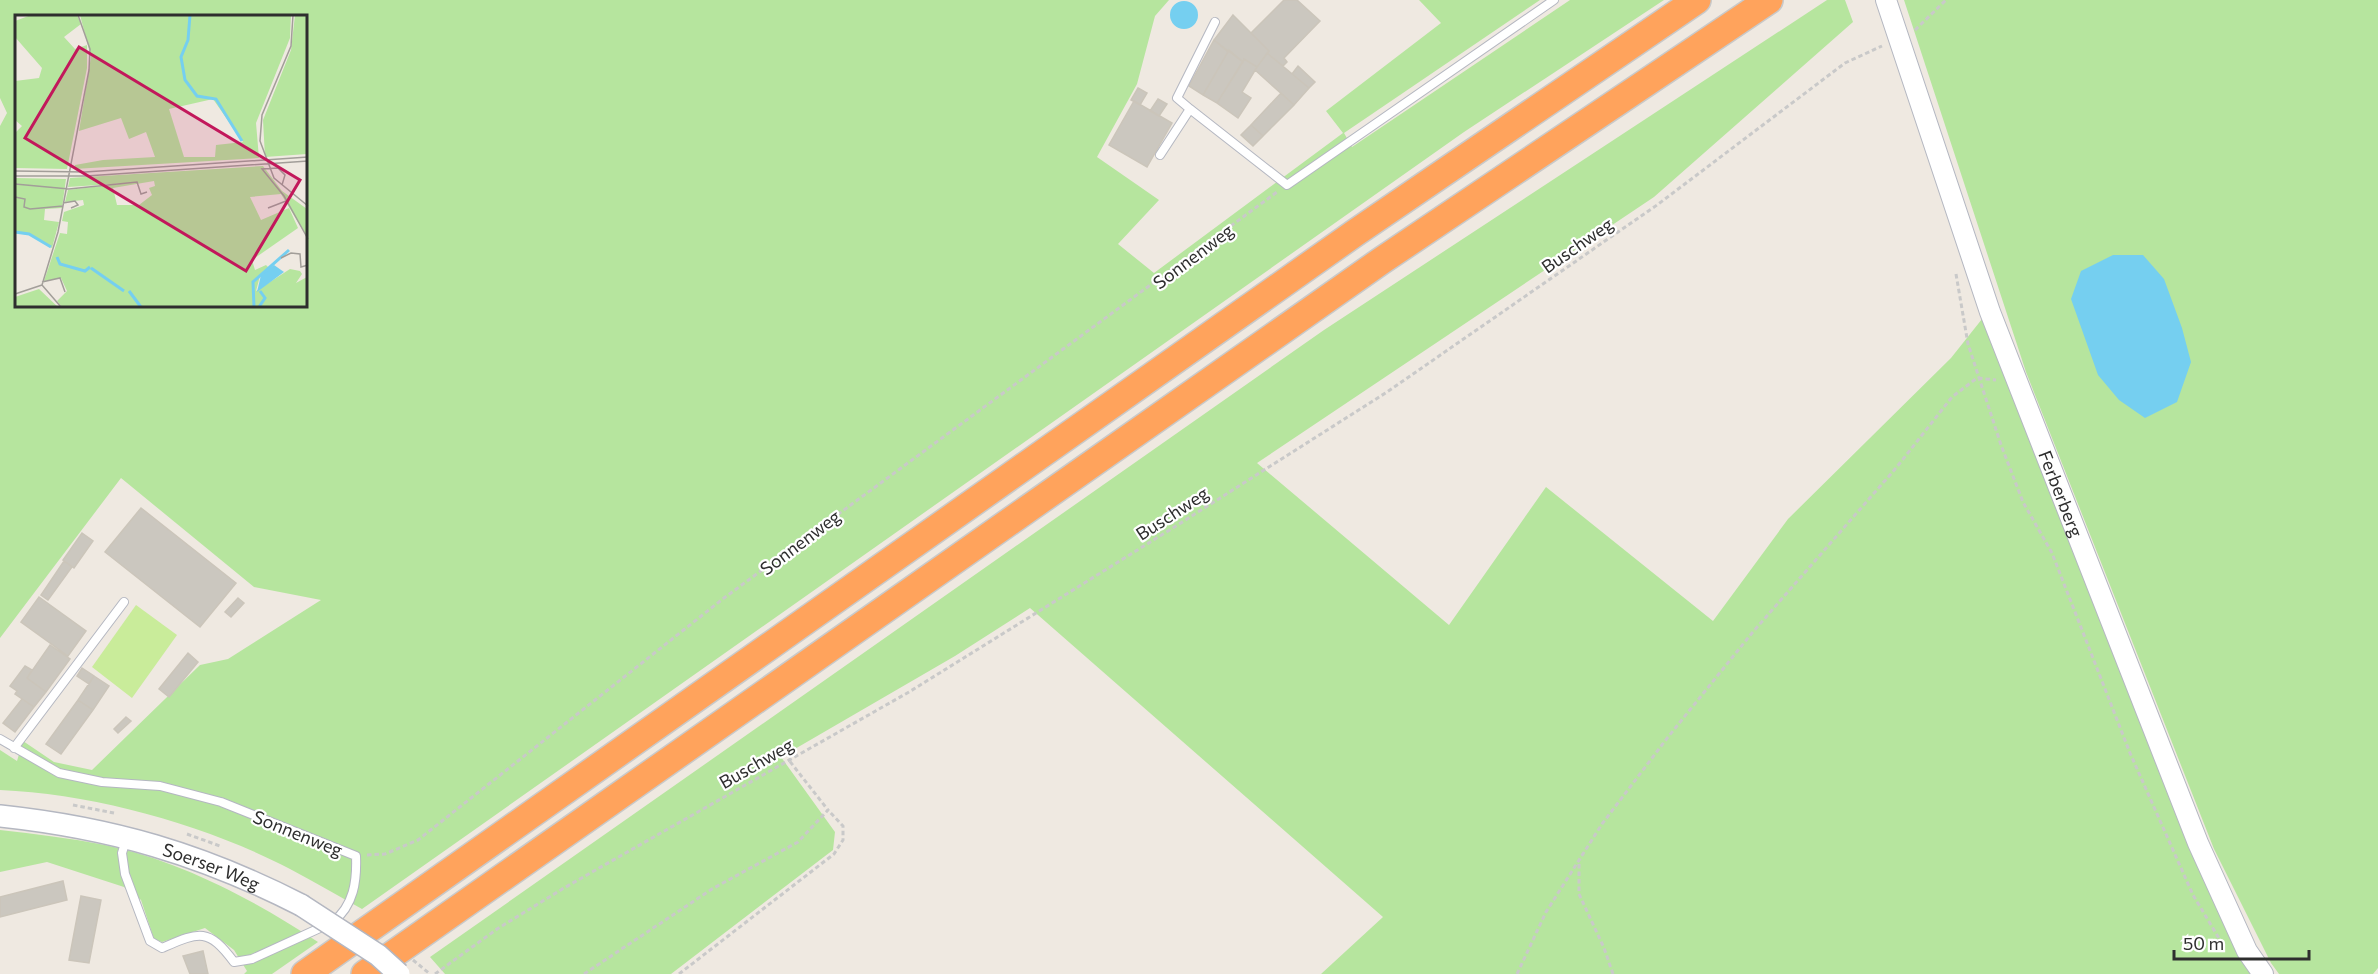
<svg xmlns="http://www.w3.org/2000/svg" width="2378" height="974" viewBox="0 0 2378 974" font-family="Commissioner,sans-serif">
  <rect width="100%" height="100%" fill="#efe9e1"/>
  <path fill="#b6e59e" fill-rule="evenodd" d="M 0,0 L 1169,0 L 1155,16 L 1137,84 L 1097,157 L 1159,200 L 1118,244 L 1154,273 L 1343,133 L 1326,111 L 1441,23 L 1419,0 L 1540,0 L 1344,133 L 1352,147 L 1570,0 L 1664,0 L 1464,132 L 362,909 C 338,896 315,882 290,869 C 206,825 95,794 0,790 L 0,750 L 17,761 L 23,741 L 54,762 L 92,770 L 200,665 L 228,659 L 321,600 L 254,587 L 121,478 L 0,638 L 0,126 L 7,113 L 0,98 ZM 16,16 L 306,16 L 306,306 L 16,306 Z
    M 1827,0 L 1845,0 L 1853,22 L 1654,197 L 1257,463 L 1449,625 L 1546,487 L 1713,621 L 1788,519 L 1951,358 L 1986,314 L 2256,974 L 1321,974 L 1383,917 L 1030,608 L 955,656 L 781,757 L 835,832 L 833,850 L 671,974 L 445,974 L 430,957 L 1324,330 Z
    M 1904,0 L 2378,0 L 2378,968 L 2373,974 L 2279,974 L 2271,963 L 2214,849 L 2026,372 Z
    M 0,830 C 35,834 70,838 105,845 C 181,861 254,900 318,942 L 272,974 L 244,974 L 247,971 L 234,950 L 205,928 L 162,942 L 154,939 L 141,900 L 124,887 L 47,862 L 0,872 Z"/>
  <path fill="#c9ec9a" d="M 136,605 L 177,635 L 132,698 L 92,667 Z"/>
  <path fill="#75cff0" d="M1170 15a14 14 0 1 1 28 0a14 14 0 1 1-28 0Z
    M 2113,255 L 2143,255 L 2164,279 L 2182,328 L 2191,362 L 2177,402 L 2145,418 L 2119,400 L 2098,375 L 2071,299 L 2081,271 Z"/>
  <path fill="#cbc7bf" stroke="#cbc5ba" stroke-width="1.5" d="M 1284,0 L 1297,0 L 1320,21 L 1284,58 L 1287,62 L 1283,66 L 1267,53 L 1269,51 L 1251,33 Z
    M 1233,15 L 1269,51 L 1257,67 L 1244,59 L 1243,62 L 1214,40 Z
    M 1214,40 L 1228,52 L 1203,95 L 1189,86 Z
    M 1229,50 L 1243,62 L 1217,103 L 1203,95 Z
    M 1267,53 L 1309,88 L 1294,105 L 1255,70 Z
    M 1244,59 L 1257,67 L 1242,92 L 1251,98 L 1238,118 L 1217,103 Z
    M 1298,66 L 1315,82 L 1309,88 L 1292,74 Z
    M 1138,88 L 1147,93 L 1140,105 L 1131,100 Z
    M 1281,93 L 1294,105 L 1263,136 L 1251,125 Z
    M 1158,99 L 1167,104 L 1159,116 L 1150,111 Z
    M 1134,101 L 1172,123 L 1147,167 L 1109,145 Z
    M 1251,125 L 1263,136 L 1253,146 L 1241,135 Z
    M 141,508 L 236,583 L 200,627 L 105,552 Z
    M 82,533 L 93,541 L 74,568 L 63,560 Z
    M 64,561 L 72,567 L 48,600 L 41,595 Z
    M 39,597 L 86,631 L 68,656 L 21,622 Z
    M 238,598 L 244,603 L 231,617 L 225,612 Z
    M 50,645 L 70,659 L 46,692 L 27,678 Z
    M 188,653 L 198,662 L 169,697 L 159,689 Z
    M 25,666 L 32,670 L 27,678 L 46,692 L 34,707 L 15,694 L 17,691 L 10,686 Z
    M 82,668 L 94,676 L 89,684 L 77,676 Z
    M 94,676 L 109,686 L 93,710 L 78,700 Z
    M 22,699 L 34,707 L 15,732 L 3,723 Z
    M 78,700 L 93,710 L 61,754 L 46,744 Z
    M 126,717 L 131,721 L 118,733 L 114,729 Z
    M 63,881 L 67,900 L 0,917 L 0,897 Z
    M 81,896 L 101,900 L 89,963 L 69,960 Z
    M 203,951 L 208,974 L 190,974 L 183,956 Z"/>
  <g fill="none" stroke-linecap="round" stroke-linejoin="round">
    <defs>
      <path id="service" d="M 1190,109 L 1177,98 L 1215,22
        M 1160,155 L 1190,109 L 1287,185 L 1554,0
        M 0,739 L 59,773 L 102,782 L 160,786 L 221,802 L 356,856 C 357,881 354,905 333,922 L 252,959 L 234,962 C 208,927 199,932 162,948 L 150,941 L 125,874 L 122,853 L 126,840
        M 14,748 L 124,602"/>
      <g id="tertiary">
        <path id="s1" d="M 1886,0 L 1990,312 L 2198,843 L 2247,951 L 2263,974"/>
      </g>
      <g id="secondary">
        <path id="s2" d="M 0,816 C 112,828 201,854 301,905"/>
      </g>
      <path id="motorway" d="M 305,974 L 1355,233 L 1697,0
        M 365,974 L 1381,261 L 1769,0"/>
    </defs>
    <use href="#service" stroke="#b4b7c1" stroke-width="10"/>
    <use href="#tertiary" stroke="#b4b7c1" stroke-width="22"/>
    <use href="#secondary" stroke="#b4b7c1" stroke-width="24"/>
    <use href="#motorway" stroke="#c9c9c9" stroke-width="30"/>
    <path stroke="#c9c9c9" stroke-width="3" stroke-dasharray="4.5 3" stroke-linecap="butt" d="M 1915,30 L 1946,0
      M 1956,274 L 1968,344 L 2001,445 L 2023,502 L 2052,553 L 2130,753 L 2193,895 L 2220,940
      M 73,805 L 114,813
      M 187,834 L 220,846
      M 367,855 L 385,854 L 418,840 L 724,598 L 1277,192
      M 1579,864 L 1579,894 L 1604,948 L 1613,974
      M 435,974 L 497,929 L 564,888 L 909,692 L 1176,526 L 1387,392 L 1657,205 L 1845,63 L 1882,46
      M 584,974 L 712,889 L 798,842 L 828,810 L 788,759
      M 679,974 L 834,854 L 843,840 L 843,826 L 828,810
      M 1517,974 L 1546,912 L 1602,824 L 1668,737 L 1752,633 L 1896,468 L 1952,397 L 1977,378 L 1996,380"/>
    <use href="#service" stroke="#fff" stroke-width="8"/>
    <use href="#tertiary" stroke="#fff" stroke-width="20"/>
    <use href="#secondary" stroke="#fff" stroke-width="21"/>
    <use href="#motorway" stroke="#ffa35c" stroke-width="27"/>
    <defs>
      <path id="secondary-bridge" d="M 301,905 L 378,955 L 399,974"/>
    </defs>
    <use href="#secondary-bridge" stroke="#b4b7c1" stroke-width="24" stroke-linecap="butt"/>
    <path stroke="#c9c9c9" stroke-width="3" stroke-dasharray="4.5 3" stroke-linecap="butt" d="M 413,960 L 430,974"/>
    <use href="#secondary-bridge" stroke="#fff" stroke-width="21"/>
  </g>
  <g text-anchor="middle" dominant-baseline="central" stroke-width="4.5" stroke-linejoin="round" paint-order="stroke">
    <g font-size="18" fill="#2e2e2e" stroke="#fff">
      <text transform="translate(1577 245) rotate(-35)">Buschweg</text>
      <text transform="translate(1193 256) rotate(-37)">Sonnenweg</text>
      <text stroke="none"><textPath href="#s1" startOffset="524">Ferberberg</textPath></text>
      <text transform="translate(1172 513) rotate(-33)">Buschweg</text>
      <text transform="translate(800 542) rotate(-37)">Sonnenweg</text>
      <text transform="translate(756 763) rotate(-30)">Buschweg</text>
      <text transform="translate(298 833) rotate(22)">Sonnenweg</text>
      <text stroke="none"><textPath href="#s2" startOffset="218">Soerser Weg</textPath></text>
    </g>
  </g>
  <g transform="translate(15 15)">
    <rect width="292" height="292" fill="#efe9e1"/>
    <path d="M 16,0 L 62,0 L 66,9 L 49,22 L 60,34 L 72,30 L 72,53 L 52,154 L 0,153 L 0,118 L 7,111 L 0,105 L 0,66 L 24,63 L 27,53 L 0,22 L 0,6 ZM 65,0 L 276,0 L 275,23 L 241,108 L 244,143 L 59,154 L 60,150 L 88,145 L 140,142 L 131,117 L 114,124 L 106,103 L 64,116 L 76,42 ZM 198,84 L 228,127 L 201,130 L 200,142 L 169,142 L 154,94 ZM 280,0 L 292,0 L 292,139 L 250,142 L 248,105 L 276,35 ZM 248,151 L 267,176 L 292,194 L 292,222 L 266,179 L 235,182 L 246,205 L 274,193 L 283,213 L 237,245 L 240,255 L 251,250 L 254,253 L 245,261 L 241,276 L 275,254 L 285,256 L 287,259 L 281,268 L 292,262 L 292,292 L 47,292 L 42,286 L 52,276 L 46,263 L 29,266 L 45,218 L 52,219 L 53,207 L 47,206 L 49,197 L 69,190 L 68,185 L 50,187 L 53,175 L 113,168 L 53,172 L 55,163 ZM 139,166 L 140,171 L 134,173 L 137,180 L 124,190 L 102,190 L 98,173 ZM 0,163 L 51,164 L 47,193 L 30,194 L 29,205 L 44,207 L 37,233 L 15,220 L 0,218 ZM 24,274 L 43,292 L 0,292 L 0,282 Z" fill="#b6e59e" fill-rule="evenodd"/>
    <path d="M 259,250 L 269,257 L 242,277 L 246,260 Z" fill="#75cff0"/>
    <path fill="none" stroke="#75cff0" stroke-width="3" d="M 175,0 L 173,25 L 166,42 L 170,65 L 182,81 L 201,84 L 227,126M 0,217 L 14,219 L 36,232M 42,242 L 45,249 L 70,256 L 75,252M 76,253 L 109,276M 114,276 L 126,292M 239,292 L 238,267 L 274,235M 244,292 L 250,283 L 245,276"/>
    <path fill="none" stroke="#a29e99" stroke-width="1.5" d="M 278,0 L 276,31 L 247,100 L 245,126 L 259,163 L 293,191M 0,156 L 70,157 L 293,142M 0,161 L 71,161 L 293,146M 0,169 L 54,174 L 122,167 L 126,179 L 132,177M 267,170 L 270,160 L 263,153 L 247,154 L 269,181 L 293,224M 0,182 L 10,184 L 9,192 L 15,194 L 48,191M 48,188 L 60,186 L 63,190 L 56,193M 253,193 L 271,186M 266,243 L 276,238 L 285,239 L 286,252 L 293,250M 27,267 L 45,263 L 50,277M 27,270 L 43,217 L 74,55 L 75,34 L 63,0M 27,270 L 46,292M 0,279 L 27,270"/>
    <path fill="#c2185b" fill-opacity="0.15" stroke="#c2185b" stroke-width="3" d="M 64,32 L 285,165 L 231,256 L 10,123 Z"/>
    <rect width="292" height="292" fill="none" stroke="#2e2e2e" stroke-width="3"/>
  </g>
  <path d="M2174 950v9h135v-9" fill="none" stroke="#2e2e2e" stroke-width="3"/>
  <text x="2183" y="950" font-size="18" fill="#2e2e2e" stroke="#ffffff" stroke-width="4.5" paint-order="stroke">50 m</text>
</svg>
